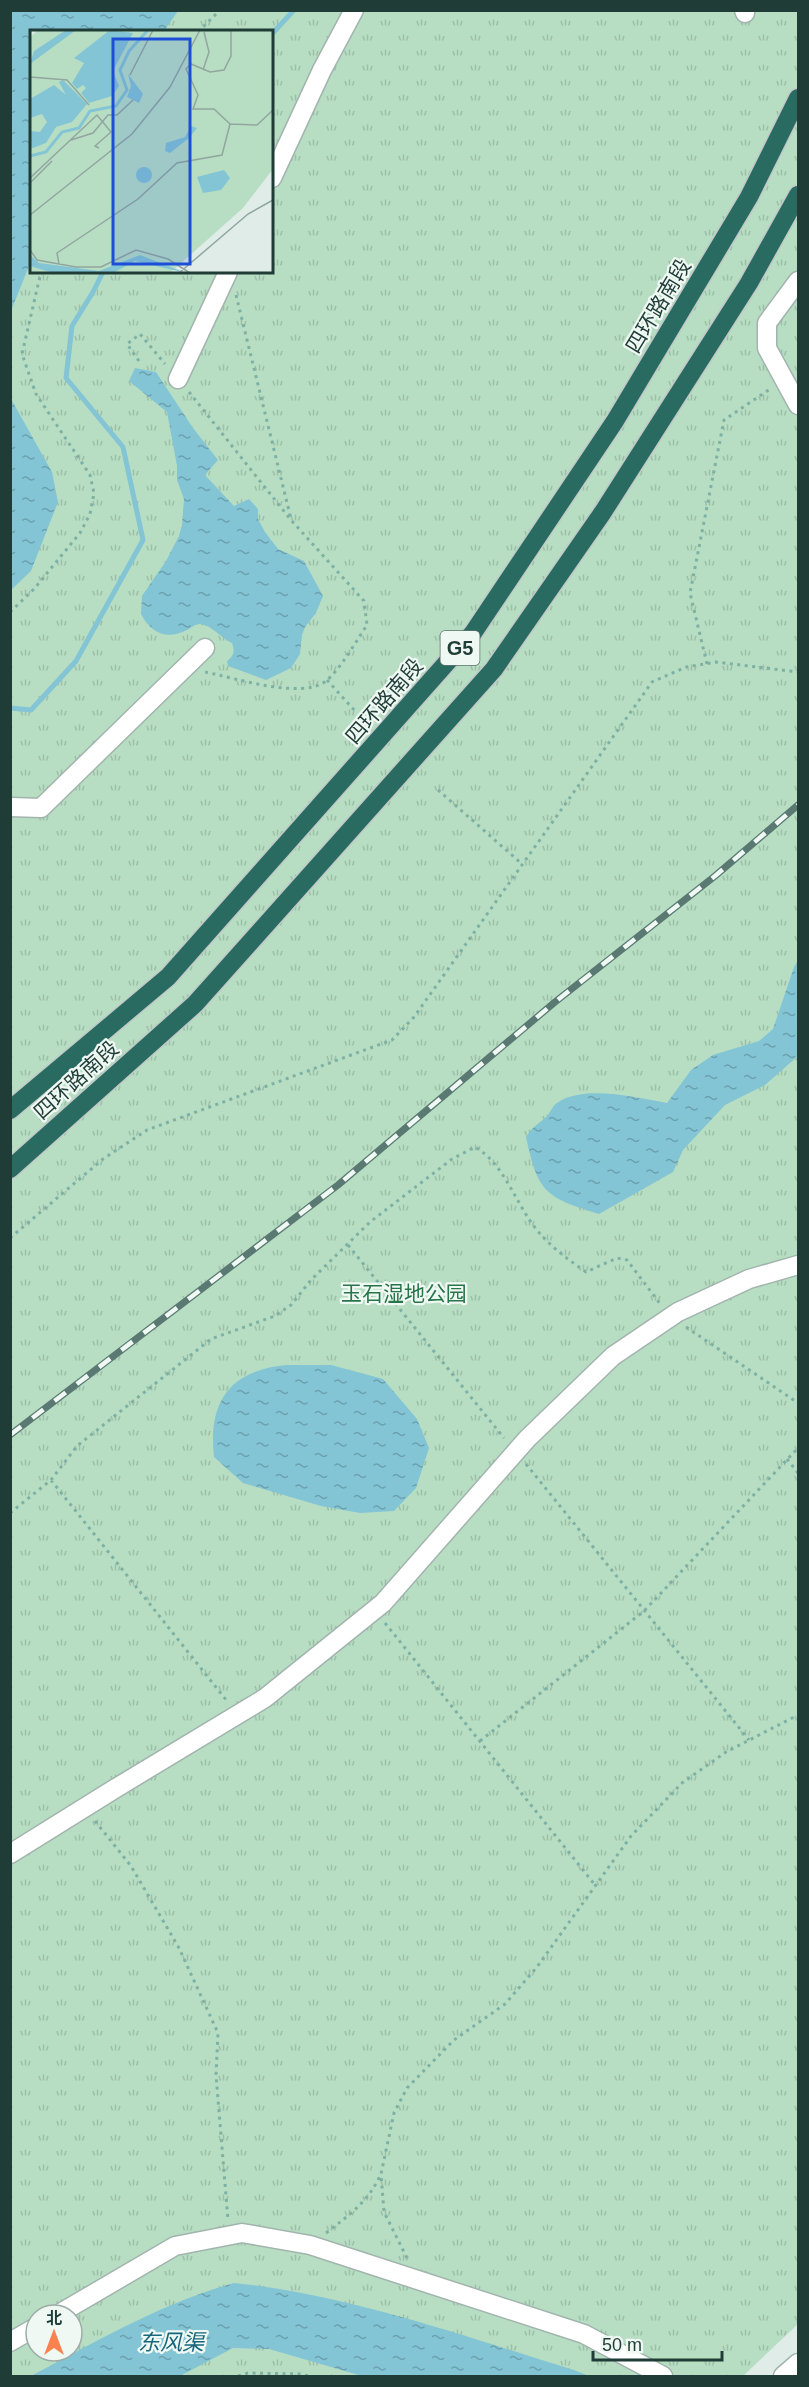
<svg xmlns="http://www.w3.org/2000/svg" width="809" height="2387" viewBox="0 0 809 2387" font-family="Helvetica,'Noto Sans SC',sans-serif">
  <defs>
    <pattern id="park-tufts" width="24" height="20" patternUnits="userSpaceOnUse" patternTransform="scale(1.5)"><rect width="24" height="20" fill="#b7dec3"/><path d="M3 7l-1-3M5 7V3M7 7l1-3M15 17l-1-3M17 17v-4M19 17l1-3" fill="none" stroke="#9dbfa8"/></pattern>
    <pattern id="water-ripples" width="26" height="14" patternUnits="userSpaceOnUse" patternTransform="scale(1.5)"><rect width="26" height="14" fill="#83c4d5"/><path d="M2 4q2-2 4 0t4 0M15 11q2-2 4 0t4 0" fill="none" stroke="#6ba0ae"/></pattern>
  </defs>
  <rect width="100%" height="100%" fill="#dfece7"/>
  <path fill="url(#park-tufts)" fill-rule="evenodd" d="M 11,11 L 798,11 L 798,2324 L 743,2376 L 11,2376 ZM 32,32 L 272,32 L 272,272 L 32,272 ZM 36,2315 L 72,2315 L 72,2351 L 36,2351 Z"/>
  <path fill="url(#water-ripples)" d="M 11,10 L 178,11 L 164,31 L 32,32 L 31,261 L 11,311 Z
    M 135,368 L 156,372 L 193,428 L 218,460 L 205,475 L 234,506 L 249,499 L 258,509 L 258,519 L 265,532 L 278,549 L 304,561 L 323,596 L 316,613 L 305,627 L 302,635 L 300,654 L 291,668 L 266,680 L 228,666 L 227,661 C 234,656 235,651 232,643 C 222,639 212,625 200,624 C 195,624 191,628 187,630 C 168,640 151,634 141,614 L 142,596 L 166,561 L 179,536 L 182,525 L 184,499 L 177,480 L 177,466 L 167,412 L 129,381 Z
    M 10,397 L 52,472 L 58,502 L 31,571 L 11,590 Z
    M 798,960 L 798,1056 L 765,1085 L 725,1105 L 683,1150 L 673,1172 L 599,1214 C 545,1197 538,1193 526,1137 C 533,1126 537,1125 546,1117 C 550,1114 552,1106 557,1103 C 584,1084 637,1098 667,1103 L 691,1070 L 713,1055 L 759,1041 L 773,1029 L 794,967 Z
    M 287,1365 L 331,1365 L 383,1379 L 417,1419 L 429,1448 L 416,1488 L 394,1511 L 360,1513 L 321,1506 L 243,1483 L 214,1457 C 208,1402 229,1370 287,1365 Z
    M 234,2283 C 350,2295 463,2336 574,2370 L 589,2376 L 362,2376 L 269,2349 L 233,2348 L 180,2376 L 31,2376 C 97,2341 162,2303 234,2283 Z"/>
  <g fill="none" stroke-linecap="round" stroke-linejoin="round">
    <path stroke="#83c4d5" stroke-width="5" d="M 272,34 L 294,10
      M 10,708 L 31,710 L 76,661 L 143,540 L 123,447 L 66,378 L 72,326 L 93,292 L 103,272"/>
    <defs>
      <path id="minor" d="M 744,10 L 745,13
        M 272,178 L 322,70 L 354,10
        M 798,281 L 767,323 L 767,348 L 798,405
        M 178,379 L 228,272
        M 10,807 L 41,808 L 205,648
        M 10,1854 L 116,1788 L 265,1698 L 383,1603 L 527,1439 L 613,1356 L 678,1312 L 749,1279 L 798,1265
        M 57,2315 L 175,2246 L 242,2233 L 310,2245 L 584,2334 L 663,2376
        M 10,2342 L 36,2327
        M 783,2376 L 798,2363"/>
      <path id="highway" d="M 10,1110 L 168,977 L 473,633 L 615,421 L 749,197 L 798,98
        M 10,1169 L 195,1004 L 494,669 L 603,512 L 749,283 L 798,195"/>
    </defs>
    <use href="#minor" stroke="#a2b4ae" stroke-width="21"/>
    <use href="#highway" stroke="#c0c9c7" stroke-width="21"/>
    <path stroke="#7eb1a4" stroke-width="3" stroke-dasharray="3 4.5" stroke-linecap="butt" d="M 198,32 L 220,10
      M 236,295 L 291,519
      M 139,361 L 127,344 L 140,334 L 165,364
      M 189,392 L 291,520 L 364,601 L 367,625 C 357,640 339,671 326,681 C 302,700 235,678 205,672
      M 10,612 L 34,589 L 80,533 L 90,514 L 94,493 L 90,475 L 36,394 L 22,354 L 41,272
      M 707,664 L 690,593 L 724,420 L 770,389
      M 327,680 L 355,711
      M 438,790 L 522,864
      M 10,1238 L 103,1159 L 147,1130 L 392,1040 L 414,1017 L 652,682 L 686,667 L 716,662 L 798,672
      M 348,1245 L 504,1438
      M 686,1327 L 798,1403
      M 787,1459 L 798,1473
      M 526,1464 L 749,1740
      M 51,1480 L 227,1701
      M 10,1513 L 51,1480 L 77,1446 L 211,1339 L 275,1316 L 291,1305 L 311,1280 L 370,1222 L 452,1159 L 475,1147 C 503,1163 514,1199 533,1225 C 548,1245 566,1258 586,1272 L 617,1258 L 627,1260 L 661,1305
      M 385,1623 L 595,1885
      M 480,1741 L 644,1611 L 798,1448
      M 95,1821 L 131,1866 L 179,1948 L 218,2033 L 216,2075 L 228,2220
      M 326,2233 C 349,2215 367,2203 380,2176
      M 407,2258 L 384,2212 L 381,2174 L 394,2113 L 407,2088 L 454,2040 L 505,2004 L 537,1967 L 631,1836 L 682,1783 L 726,1752 L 798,1715
      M 238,2376 L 248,2373 L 300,2374 L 309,2376"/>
    <use href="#minor" stroke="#fff" stroke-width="18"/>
    <use href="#highway" stroke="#296b61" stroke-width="18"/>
    <defs>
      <path id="rail" d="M 10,1435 L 338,1185 L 555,1002 L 715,876 L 798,805"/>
    </defs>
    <use href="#rail" stroke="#597972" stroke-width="7"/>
    <use href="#rail" stroke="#f0f8f4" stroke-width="4.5" stroke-dasharray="14" stroke-linecap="butt"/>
  </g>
  <g text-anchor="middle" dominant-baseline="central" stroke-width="4.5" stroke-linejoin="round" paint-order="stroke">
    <rect fill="#f0f8f4" stroke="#5e756f" stroke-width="1.5" x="440.5" y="631" width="39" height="34" rx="4.5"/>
    <g font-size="20" font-weight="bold" fill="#1f3d36">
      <text x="460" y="648">G5</text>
    </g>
    <g font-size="21" fill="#1f3d36" stroke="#f0f8f4">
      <text transform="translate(658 306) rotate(-59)">四环路南段</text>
      <text transform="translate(384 701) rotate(-49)">四环路南段</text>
      <text transform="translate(76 1080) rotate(-42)">四环路南段</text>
    </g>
    <g font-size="21" fill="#27764a" stroke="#f0f8f4">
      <text x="404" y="1293">玉石湿地公园</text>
    </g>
    <g font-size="22" font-style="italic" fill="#16667c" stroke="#f0f8f4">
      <text x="171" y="2342">东风渠</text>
    </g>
  </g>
  <g transform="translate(30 30)">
    <rect width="243" height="243" fill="#dfece7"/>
    <path d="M 8,0 L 243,0 L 243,139 L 213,178 L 140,243 L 0,243 L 0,7 Z" fill="#b7dec3"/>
    <path d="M 36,0 L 46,0 L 0,34 L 4,21 ZM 80,0 L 103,3 L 83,41 L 89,56 L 82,66 L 59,73 L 51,63 L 56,58 L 53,55 L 47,59 L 42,53 L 54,33 L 44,28 ZM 98,44 L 113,64 L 109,73 L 97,67 L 101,56 ZM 33,50 L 57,74 L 42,92 L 26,97 L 16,113 L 0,119 L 0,101 L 10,102 L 17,92 L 12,84 L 0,88 L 0,69 L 24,55 L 36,65 L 29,52 ZM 161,96 L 167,98 L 159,108 L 140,123 L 135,121 L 136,113 L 155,107 ZM106 145a8 8 0 1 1 16 0a8 8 0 1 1-16 0ZM 194,140 L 200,148 L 191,160 L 173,163 L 167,147 ZM 0,225 L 9,233 L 69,241 L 110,225 L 156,243 L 105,231 L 83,243 L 23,243 L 0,236 Z" fill="#83c4d5"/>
    <path fill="none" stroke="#83c4d5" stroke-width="3" d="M 0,126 L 16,122 L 32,102 L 49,98 L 60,81 L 86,76 L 97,60 L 90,40 L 99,21 L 118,0"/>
    <path fill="none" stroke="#92a6a0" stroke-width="1.5" d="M 134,0 L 154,0M 173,40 L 179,22 L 174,2M 100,45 L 123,0M 0,47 L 37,50 L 59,75M 200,94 L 227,95 L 243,80M 41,110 L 63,103 L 78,85 L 87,85 L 103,70M 0,148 L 67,85 L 81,102 L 65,116 L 69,118M 0,153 L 22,131M 0,185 L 102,104 L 140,57 L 170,0M 0,220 L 7,230 L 46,237 L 71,237 L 106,220 L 138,229 L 160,243M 29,234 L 27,223 L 108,169 L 147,133 L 192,125 L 200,94 L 184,79 L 163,79 L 168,65 L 156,39 L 161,34 L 180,42 L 194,40 L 201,26 L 201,0M 149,243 L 218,184 L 243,170"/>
    <path fill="#1d4ed8" fill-opacity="0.15" stroke="#1d4ed8" stroke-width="3" d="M 83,9 L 160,9 L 160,234 L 83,234 Z"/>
    <rect width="243" height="243" fill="none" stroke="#1f3d36" stroke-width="3"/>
  </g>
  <rect width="809" height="2387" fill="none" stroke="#1f3d36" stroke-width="24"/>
  <g transform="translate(54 2333)"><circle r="28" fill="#f0f8f4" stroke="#9cada8" stroke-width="1.5"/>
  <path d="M0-4.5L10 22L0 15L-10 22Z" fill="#fa824f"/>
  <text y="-9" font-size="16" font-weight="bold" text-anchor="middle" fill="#1f3d36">北</text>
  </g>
  <path d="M593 2351v9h129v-9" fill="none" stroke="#1f3d36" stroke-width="3"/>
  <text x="602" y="2351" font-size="18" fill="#1f3d36" stroke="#f0f8f4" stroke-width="4.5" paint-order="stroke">50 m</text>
</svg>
